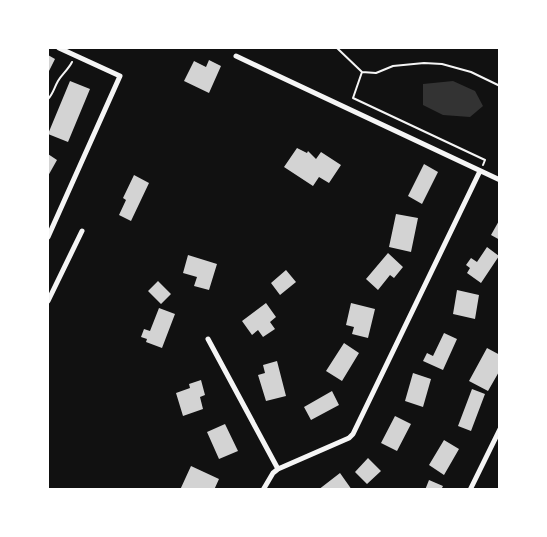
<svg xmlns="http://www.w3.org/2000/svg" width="547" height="537" viewBox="0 0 547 537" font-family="'Exo 2',sans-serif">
  <rect width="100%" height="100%" fill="#111"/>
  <path fill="#333" d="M 453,81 L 475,91 L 483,106 L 470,117 L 443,115 L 423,105 L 423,84 Z"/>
  <path fill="#d3d3d3" d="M 48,55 L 55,59 L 48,73 Z
    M 209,60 L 221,66 L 209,93 L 184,81 L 194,61 L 206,67 Z
    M 70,81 L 90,89 L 68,142 L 48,134 Z
    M 297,148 L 307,153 L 308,151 L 316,159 L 321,152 L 341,165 L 329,183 L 319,177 L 313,186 L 284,167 Z
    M 48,154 L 57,160 L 48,176 Z
    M 424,164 L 438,172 L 422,204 L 408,196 Z
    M 134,175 L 149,183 L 131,221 L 119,215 L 126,200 L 123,198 Z
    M 396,214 L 418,218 L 411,252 L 389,247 Z
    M 500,219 L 500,240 L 491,235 Z
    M 487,247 L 499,256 L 481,283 L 467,273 L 470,268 L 466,265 L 471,258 L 477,262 Z
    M 388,253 L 403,267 L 394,278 L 390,275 L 378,290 L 366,279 Z
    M 188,255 L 217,264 L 209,290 L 194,286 L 197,277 L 183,273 Z
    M 286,270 L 296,282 L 280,295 L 271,283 Z
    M 158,281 L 171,294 L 161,304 L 148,291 Z
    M 457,290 L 479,295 L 475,319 L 453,314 Z
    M 266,303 L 276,317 L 270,322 L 275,329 L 263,337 L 258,330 L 252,335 L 242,321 Z
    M 351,303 L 375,309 L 368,338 L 352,334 L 354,327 L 346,325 Z
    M 159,308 L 175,314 L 162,348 L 146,342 L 147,339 L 141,337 L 144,329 L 150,331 Z
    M 444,333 L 457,339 L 443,370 L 423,361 L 427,353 L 433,356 Z
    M 344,343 L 359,353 L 342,381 L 326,371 Z
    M 487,348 L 500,355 L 500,370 L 488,391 L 469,381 Z
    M 277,361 L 286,396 L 266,401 L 258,375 L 265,373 L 263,365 Z
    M 413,373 L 431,379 L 423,407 L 405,401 Z
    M 201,380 L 205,395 L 200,397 L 203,409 L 183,416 L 176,393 L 190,388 L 189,384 Z
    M 472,389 L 485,394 L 471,431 L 458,426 Z
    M 332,391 L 339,405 L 311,420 L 304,407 Z
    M 395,416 L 411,424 L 397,451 L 381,443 Z
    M 225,424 L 238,451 L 219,459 L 207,432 Z
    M 444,440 L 459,449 L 444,475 L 429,465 Z
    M 368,458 L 381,471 L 367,484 L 355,472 Z
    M 191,466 L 219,479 L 214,490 L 210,488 L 209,490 L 180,490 Z
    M 340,473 L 352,490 L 318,490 Z
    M 429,480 L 443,486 L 441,490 L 425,490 Z"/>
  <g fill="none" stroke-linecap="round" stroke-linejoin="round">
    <path stroke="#f5f5f5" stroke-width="2" d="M 337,48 L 362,72 L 376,73 L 393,66 L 424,63 L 442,64 L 471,72 L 500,86
      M 362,72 L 353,98 L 485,160 L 483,165
      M 48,99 C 53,94 54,88 58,81 C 62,74 68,70 72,62"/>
    <path stroke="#f5f5f5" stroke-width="5" d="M 236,56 L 500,180
      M 48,237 L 120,76 L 59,48
      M 48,301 L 82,231
      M 208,339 L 278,469
      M 263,490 L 273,473 L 278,469 L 349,438 L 353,434 L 480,171
      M 470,490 L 500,429"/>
  </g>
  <rect width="547" height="537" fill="none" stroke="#ffffff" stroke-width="98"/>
</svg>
